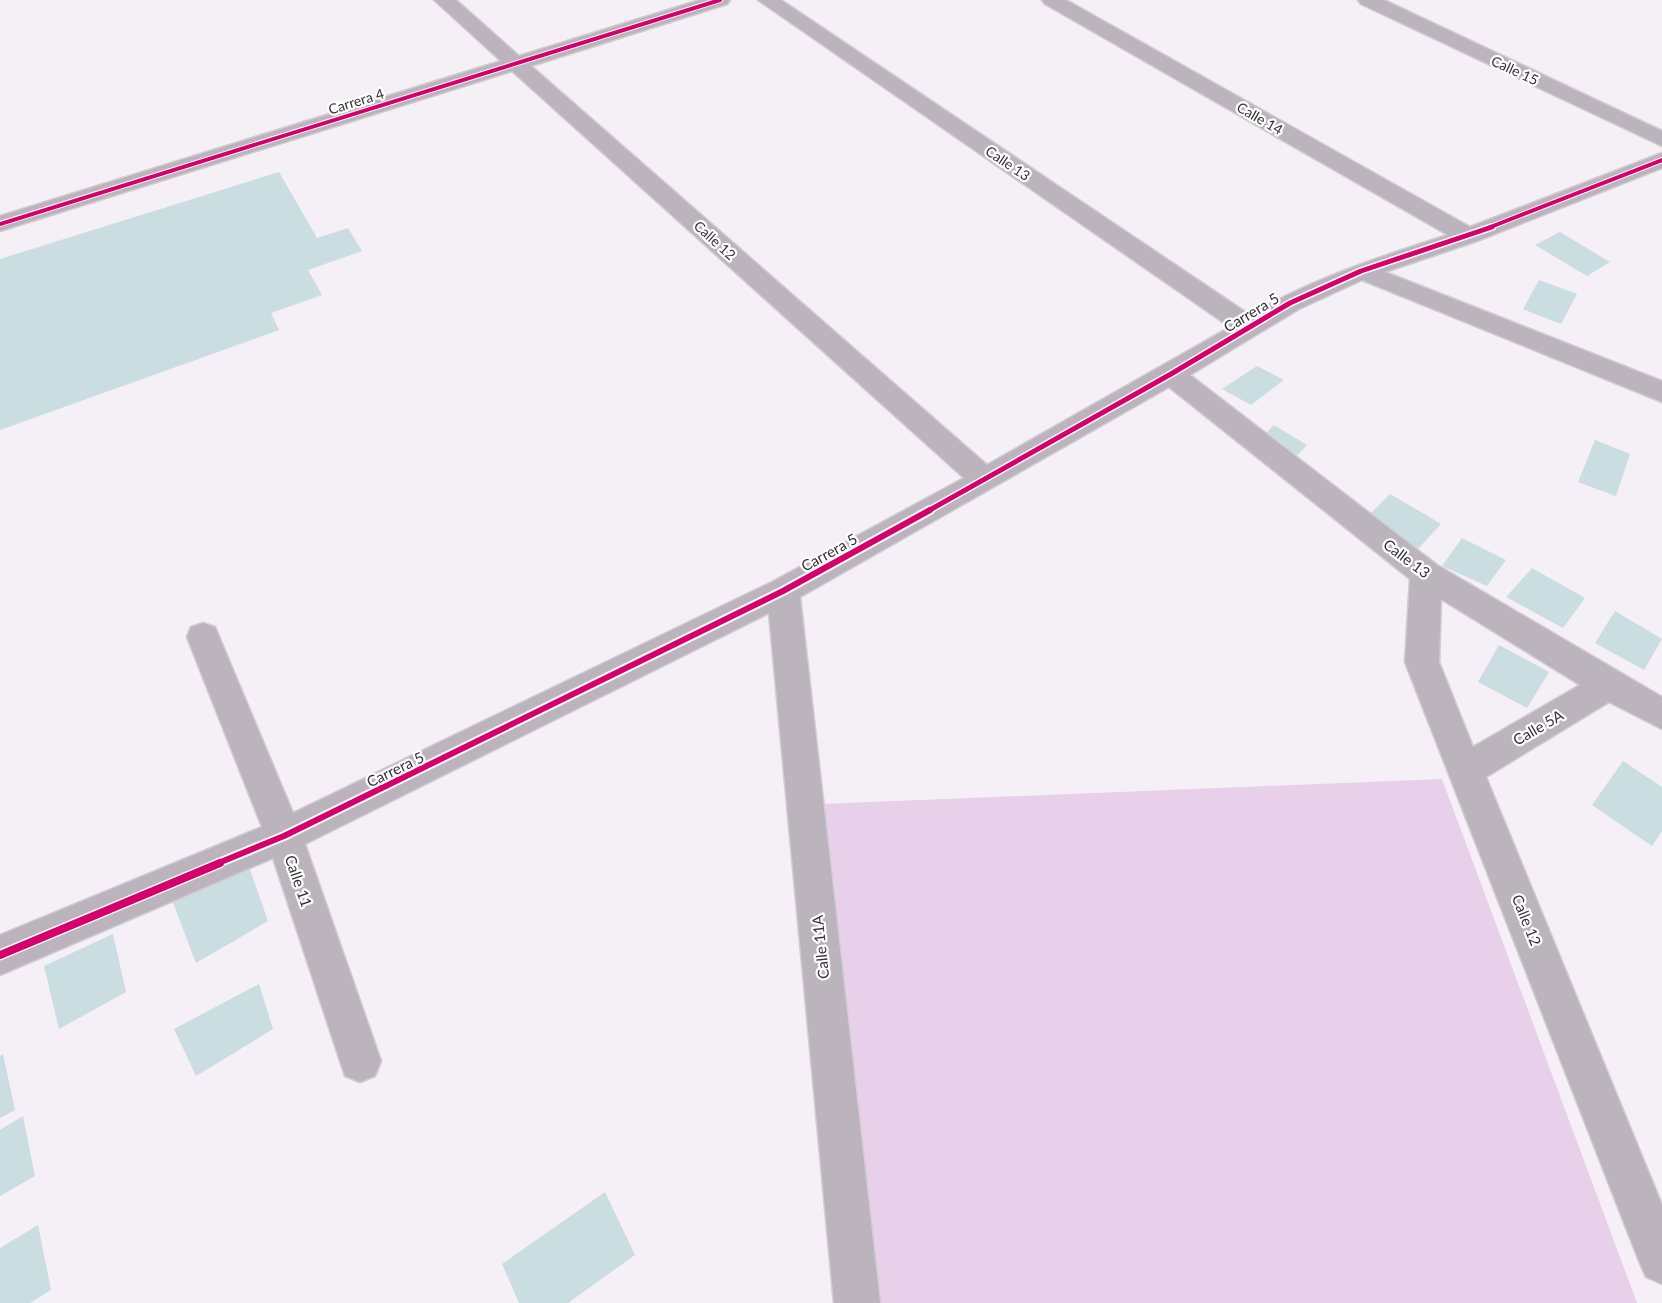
<svg xmlns="http://www.w3.org/2000/svg" width="1662" height="1303" viewBox="0 0 1662 1303" font-family="Lato,sans-serif">
  <rect width="100%" height="100%" fill="#f5eff6"/>
  <path fill="#e8d0eb" d="M 1442,779 L 1637,1303 L 855,1303 L 822,804 Z"/>
  <path fill="#cadde1" d="M 279,172 L 317,238 L 348,228 L 362,251 L 308,270 L 322,295 L 271,313 L 279,330 L 0,430 L 0,259 Z
    M 1560,232 L 1610,262 L 1587,276 L 1535,245 Z
    M 1539,280 L 1577,294 L 1561,324 L 1523,309 Z
    M 1257,366 L 1284,380 L 1251,405 L 1222,389 Z
    M 1274,425 L 1307,445 L 1296,457 L 1261,438 Z
    M 1595,440 L 1630,454 L 1616,496 L 1578,482 Z
    M 1390,494 L 1441,524 L 1417,550 L 1364,520 Z
    M 1462,538 L 1506,560 L 1487,586 L 1442,566 Z
    M 1532,568 L 1585,598 L 1563,628 L 1506,597 Z
    M 1615,611 L 1662,639 L 1644,670 L 1595,643 Z
    M 1499,645 L 1549,672 L 1527,708 L 1478,682 Z
    M 1623,761 L 1662,787 L 1662,831 L 1652,846 L 1592,805 Z
    M 248,864 L 268,921 L 196,963 L 172,900 Z
    M 113,934 L 126,992 L 59,1029 L 44,966 Z
    M 259,984 L 273,1029 L 196,1076 L 174,1029 Z
    M 3,1054 L 15,1110 L 0,1118 L 0,1056 Z
    M 23,1116 L 35,1176 L 0,1196 L 0,1130 Z
    M 605,1192 L 635,1255 L 568,1303 L 519,1303 L 502,1264 Z
    M 38,1225 L 51,1290 L 30,1303 L 0,1303 L 0,1248 Z"/>
  <g fill="none" stroke-linecap="round" stroke-linejoin="round">
    <defs>
      <path id="street" d="M 434,0 L 456,0 L 519,56 L 700,0 L 730,0 L 727,4 L 531,66 L 987,465 L 1230,327 L 758,0 L 781,0 L 1250,315 C 1312,279 1379,257 1448,235 L 1045,4 L 1042,0 L 1066,0 L 1470,227 L 1662,153 L 1662,168 L 1477,241 L 1385,272 L 1662,381 L 1662,402 L 1362,280 L 1299,309 L 1190,375 L 1437,565 L 1662,697 L 1662,729 L 1609,702 L 1486,777 L 1662,1205 L 1662,1284 L 1646,1277 L 1639,1261 L 1405,662 L 1410,579 L 1169,387 L 800,597 L 880,1303 L 834,1303 L 769,613 L 305,844 L 381,1061 L 375,1076 L 360,1082 L 345,1076 L 273,858 L 0,975 L 0,935 L 262,827 L 187,637 L 191,627 L 203,623 L 215,627 L 293,813 L 772,582 L 964,478 L 512,71 L 0,231 L 0,216 L 501,61 ZM 1441,599 L 1580,685 L 1473,747 L 1439,662 Z
        M 1358,0 L 1384,0 L 1662,131 L 1662,146 L 1361,4 Z"/>
    </defs>
    <use href="#street" stroke="#d1cdd2" stroke-width="3"/>
    <use href="#street" fill="#bcb4bd" fill-rule="evenodd"/>
    <defs>
      <path id="cycleway-far3" d="M 0,224 L 720,0
        M 1488,228 L 1662,160"/>
      <path id="cycleway-far2" d="M 928,511 L 1171,374 L 1290,303 L 1361,271 L 1492,227"/>
      <path id="cycleway-far1" d="M 216,864 L 284,836 L 783,591 L 930,510"/>
      <path id="cycleway" d="M 0,955 L 220,863"/>
    </defs>
    <use href="#cycleway-far3" stroke="#fefefe" stroke-width="6"/>
    <use href="#cycleway-far2" stroke="#fefefe" stroke-width="8"/>
    <use href="#cycleway-far1" stroke="#fefefe" stroke-width="10"/>
    <use href="#cycleway" stroke="#fefefe" stroke-width="11"/>
    <use href="#cycleway-far3" stroke="#d6006c" stroke-width="4"/>
    <use href="#cycleway-far2" stroke="#d6006c" stroke-width="5"/>
    <use href="#cycleway-far1" stroke="#d6006c" stroke-width="6"/>
    <use href="#cycleway" stroke="#d6006c" stroke-width="8"/>
  </g>
  <g text-anchor="middle" dominant-baseline="central" stroke-width="4.5" stroke-linejoin="round" paint-order="stroke">
    <g font-size="14" fill="#343035" stroke="#fefefe">
      <text transform="translate(1515 70) rotate(25)">Calle 15</text>
      <text transform="translate(356 101) rotate(-17)">Carrera 4</text>
      <text transform="translate(1260 118) rotate(30)">Calle 14</text>
      <text transform="translate(1008 163) rotate(34)">Calle 13</text>
      <text transform="translate(715 240) rotate(42)">Calle 12</text>
    </g>
    <g font-size="15" fill="#343035" stroke="#fefefe">
      <text transform="translate(1251 312) rotate(-31)">Carrera 5</text>
      <text transform="translate(829 552) rotate(-29)">Carrera 5</text>
      <text transform="translate(1407 558) rotate(37)">Calle 13</text>
      <text transform="translate(1538 727) rotate(-30)">Calle 5A</text>
      <text transform="translate(395 769) rotate(-26)">Carrera 5</text>
      <text transform="translate(299 881) rotate(71)">Calle 11</text>
      <text transform="translate(1527 920) rotate(68)">Calle 12</text>
      <text transform="translate(820 947) rotate(-96)">Calle 11A</text>
    </g>
  </g>
</svg>
